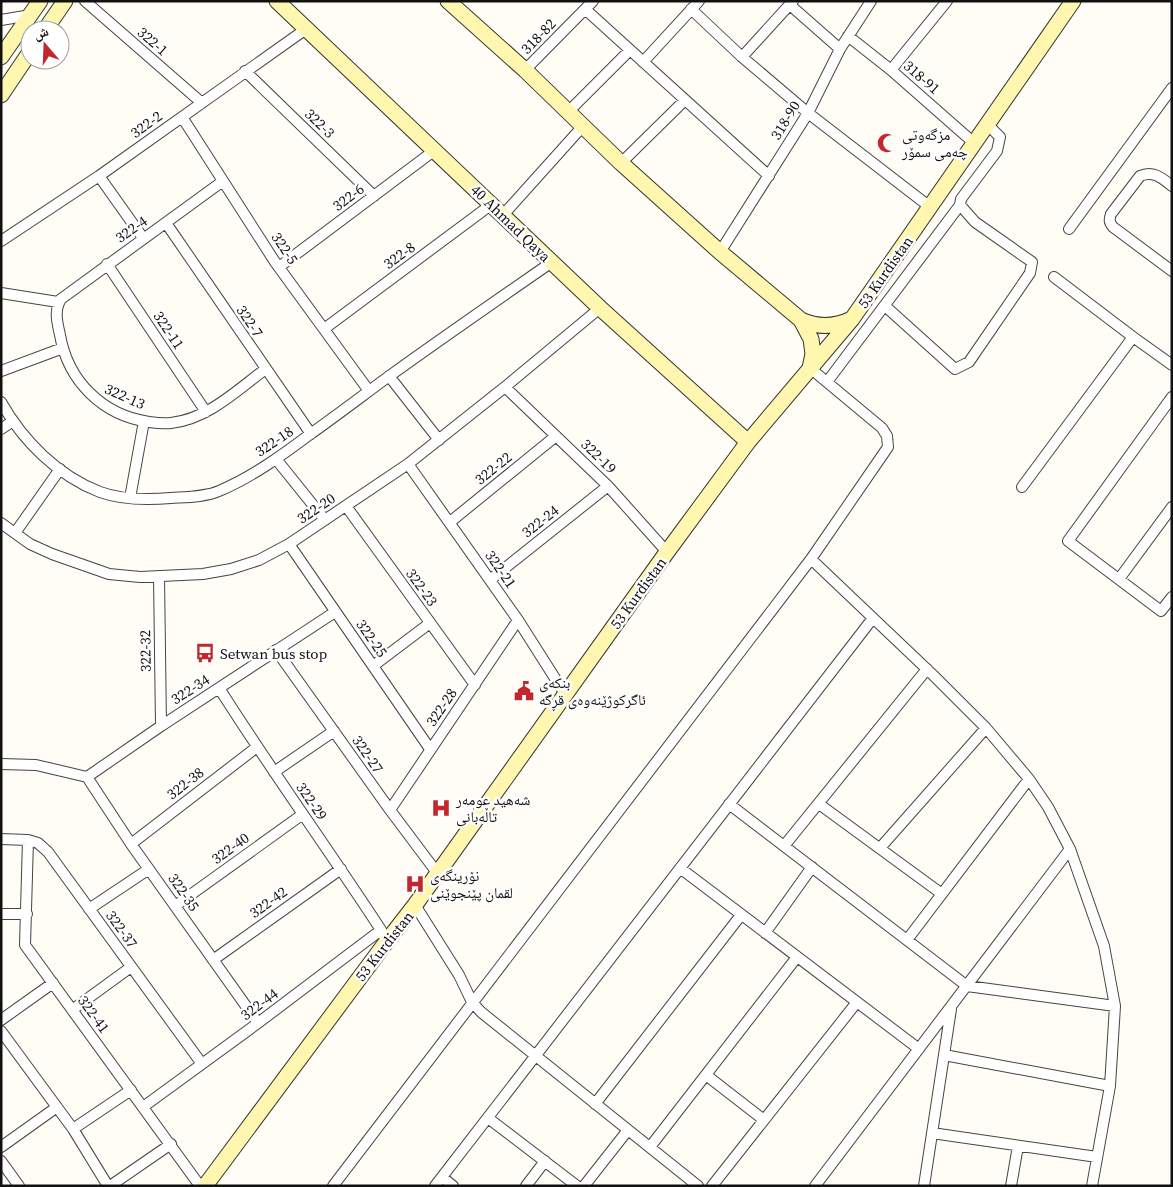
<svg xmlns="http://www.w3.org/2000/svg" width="1173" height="1187" viewBox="0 0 1173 1187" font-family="'Source Serif 4','Noto Naskh Arabic',serif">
  <rect width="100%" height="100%" fill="#fffdf5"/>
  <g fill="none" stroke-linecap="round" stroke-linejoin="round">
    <defs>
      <path id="street" d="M 85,1 L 202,103
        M 790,5 L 840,49
        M 585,9 L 769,176
        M 691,9 L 742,57 L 808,113 L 930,207
        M 1,20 L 31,15
        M 848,36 L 891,70 L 974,143
        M 742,57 L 793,1
        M 643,62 L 699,1
        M 525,70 L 593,1
        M 891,70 L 947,1
        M 245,71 L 374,196
        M 568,112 L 630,50
        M 182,117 L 275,262 L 369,391
        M 621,163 L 685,100
        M 99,176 L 143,238
        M 223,181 L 61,299 C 54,310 57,322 60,335 C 68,381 102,415 149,422 C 156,423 163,424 171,423 C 207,419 235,392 263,371 L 266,371
        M 1172,186 C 1162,178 1153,170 1140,176 L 1111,214 C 1109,220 1109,222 1113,227 L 1172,271
        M 503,215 L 583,126
        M 166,223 L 311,434
        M 1069,229 L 1172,88
        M 1,241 L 99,176 L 306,29
        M 720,252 L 808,113 L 840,49 L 871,1
        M 107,264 L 206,412
        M 279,267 L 435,150
        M 1054,277 L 1133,337 L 1172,365
        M 1,293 L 58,302
        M 885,306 L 955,369 L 969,362 L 1030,273 L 1032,262 L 975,222 L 960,205 L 961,199 L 997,151 L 1000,137 L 987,124
        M 324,329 L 492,204
        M 1,371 L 63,348
        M 389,376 L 439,440
        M 827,382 L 960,205
        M 505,387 L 608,486 L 667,552
        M 1172,397 L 1068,541 L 1161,611 L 1172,597
        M 1,402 C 23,441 58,476 100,492 C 122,500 148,500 171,498 C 187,497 205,497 219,491 C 252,477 281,456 309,435 C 336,416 362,396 388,377 C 442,338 497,300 552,262
        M 1,429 L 13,421
        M 276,459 L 325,520
        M 408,464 L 518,620 L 565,694
        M 1022,487 L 1133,337
        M 130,498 L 144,421
        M 346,506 L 475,685
        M 450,522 L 556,436
        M 1,523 L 30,544 L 52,554 L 109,574 L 140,577 L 203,574 L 231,569 L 259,560 L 289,544 L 408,464 L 505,387 L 600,308
        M 15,533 L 60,469
        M 289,544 L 430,749
        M 811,559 L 933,675 L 986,728 L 1029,779 L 1048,807 L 1070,849 L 1104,946 L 1115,1006 L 1110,1086 L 1092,1186
        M 159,576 L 161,726
        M 1119,579 L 1172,507
        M 490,580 L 608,486
        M 276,650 L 390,810 L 438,874
        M 373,666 L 430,623
        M 219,688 C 271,770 328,849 381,930
        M 1,764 L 36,765 L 87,777
        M 274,772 L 334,731
        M 87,777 L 131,844 L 258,1023
        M 87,777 L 161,726 L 335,612
        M 729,804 L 967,986 L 1115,1006
        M 819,804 L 942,894
        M 390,810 L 518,620
        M 1,839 L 28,840 L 38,843 L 48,852 L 202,1064
        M 28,840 L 25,945 L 200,1186
        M 131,844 L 257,747
        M 784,846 L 927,669
        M 880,848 L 986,728
        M 680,868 L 919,1049
        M 415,905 L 459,975 L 472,1002 L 481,1012 L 698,1186
        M 175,906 L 303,814
        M 89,909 L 149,869
        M 1,914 L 27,914
        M 765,933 L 812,867
        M 907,940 L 1029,779
        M 213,960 L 341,869
        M 72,1010 L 131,967
        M 1,1020 L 53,983
        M 1,1031 L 73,1129 L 108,1186
        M 944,1055 L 1110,1086
        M 706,1075 L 764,1120
        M 595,1104 L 741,915
        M 143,1107 L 258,1023 L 381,930 L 387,941
        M 488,1118 L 577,1186
        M 73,1129 L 131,1090
        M 932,1133 L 1097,1157
        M 1,1147 L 57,1107
        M 650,1147 L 797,957
        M 1,1161 L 19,1186
        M 442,1177 L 453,1186
        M 110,1186 L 171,1144
        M 333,1186 L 811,559 L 888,447 L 887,436 L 882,428 L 810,368
        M 435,1186 L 873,618
        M 526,1186 L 545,1161
        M 584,1186 L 628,1130
        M 712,1186 L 857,1002
        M 815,1186 L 1070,849
        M 924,1186 L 951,1009
        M 1011,1186 L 1018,1146"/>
      <path id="secondary" d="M 277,1 L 600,308 L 748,442
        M 448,1 L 525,70 L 621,163 L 720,252 L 801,320 L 811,339 L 813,354 L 810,368
        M 45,30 L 65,1
        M 1,57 L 40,1
        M 1,95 L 30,52
        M 801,320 C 818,328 835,327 852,319
        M 205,1186 L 387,941 L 415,905 L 667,552 L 748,442 L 852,319 L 1073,1"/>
    </defs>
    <use href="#street" stroke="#444" stroke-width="12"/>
    <use href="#secondary" stroke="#333" stroke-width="17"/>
    <use href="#street" stroke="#fff" stroke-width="10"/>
    <use href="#secondary" stroke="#fff6b0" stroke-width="15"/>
  </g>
  <defs>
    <symbol id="mosque-bare" viewBox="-9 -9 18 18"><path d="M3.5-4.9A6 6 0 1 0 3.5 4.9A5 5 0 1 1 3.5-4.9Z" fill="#c4262e" stroke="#fff" stroke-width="2.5" paint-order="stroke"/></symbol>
    <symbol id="bus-bare" viewBox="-9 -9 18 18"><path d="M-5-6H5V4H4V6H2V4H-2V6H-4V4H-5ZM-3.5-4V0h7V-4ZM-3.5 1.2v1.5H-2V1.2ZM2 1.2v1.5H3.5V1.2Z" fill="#c4262e" stroke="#fff" stroke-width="2.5" paint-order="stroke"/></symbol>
    <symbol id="civic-bare" viewBox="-9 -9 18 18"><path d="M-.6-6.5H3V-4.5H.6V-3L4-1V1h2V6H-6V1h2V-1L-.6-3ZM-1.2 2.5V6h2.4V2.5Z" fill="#c4262e" stroke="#fff" stroke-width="2.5" paint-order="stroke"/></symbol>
    <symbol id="hospital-bare" viewBox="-9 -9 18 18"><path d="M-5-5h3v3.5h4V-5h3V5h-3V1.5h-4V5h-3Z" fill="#c4262e" stroke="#fff" stroke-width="2.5" paint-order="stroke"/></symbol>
  </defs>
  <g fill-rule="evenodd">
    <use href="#mosque-bare" x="873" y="129" width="28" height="28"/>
    <use href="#bus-bare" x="191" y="639" width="28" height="28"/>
    <use href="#civic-bare" x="510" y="677" width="28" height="28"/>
    <use href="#hospital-bare" x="427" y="794" width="28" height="28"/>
    <use href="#hospital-bare" x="401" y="870" width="28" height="28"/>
  </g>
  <g text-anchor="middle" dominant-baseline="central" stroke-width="5" stroke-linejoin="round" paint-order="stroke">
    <g font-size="15" fill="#111" stroke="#fff">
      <text transform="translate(538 36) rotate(-46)">318-82</text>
      <text transform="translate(153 41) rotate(41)">322-1</text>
      <text transform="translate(922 77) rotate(41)">318-91</text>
      <text transform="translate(785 120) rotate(-59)">318-90</text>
      <text transform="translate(320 123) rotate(44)">322-3</text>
      <text transform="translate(146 124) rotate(-36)">322-2</text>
      <text transform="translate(348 197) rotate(-37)">322-6</text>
      <text transform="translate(511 223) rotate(44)">40 Ahmad Qaya</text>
      <text transform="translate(131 229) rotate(-35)">322-4</text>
      <text transform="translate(285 248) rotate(56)">322-5</text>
      <text transform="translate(399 255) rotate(-36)">322-8</text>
      <text transform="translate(885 272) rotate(-55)">53 Kurdistan</text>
      <text transform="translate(250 321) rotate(56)">322-7</text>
      <text transform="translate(169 330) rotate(56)">322-11</text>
      <text transform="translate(125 396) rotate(24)">322-13</text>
      <text transform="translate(274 441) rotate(-34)">322-18</text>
      <text transform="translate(599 456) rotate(44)">322-19</text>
      <text transform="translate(493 468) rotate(-39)">322-22</text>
      <text transform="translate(316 508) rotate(-34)">322-20</text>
      <text transform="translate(540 521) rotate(-38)">322-24</text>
      <text transform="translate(501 569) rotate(55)">322-21</text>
      <text transform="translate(422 587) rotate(54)">322-23</text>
      <text transform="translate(638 593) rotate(-54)">53 Kurdistan</text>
      <text transform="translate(372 638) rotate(55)">322-25</text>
      <text transform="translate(145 651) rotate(-91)">322-32</text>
      <text transform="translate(190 689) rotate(-33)">322-34</text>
      <text transform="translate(441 707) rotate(-56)">322-28</text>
      <text transform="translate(368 754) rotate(55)">322-27</text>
      <text transform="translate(185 783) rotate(-38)">322-38</text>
      <text transform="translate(312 801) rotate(55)">322-29</text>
      <text transform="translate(230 848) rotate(-36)">322-40</text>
      <text transform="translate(184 892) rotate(55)">322-35</text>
      <text transform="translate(268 902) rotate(-36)">322-42</text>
      <text transform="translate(122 929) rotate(54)">322-37</text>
      <text transform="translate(384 946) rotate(-52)">53 Kurdistan</text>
      <text transform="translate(259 1004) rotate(-37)">322-44</text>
      <text transform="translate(94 1014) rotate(54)">322-41</text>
    </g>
    <g font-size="15" fill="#111" stroke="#fff" text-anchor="start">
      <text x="902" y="134">مزگەوتی<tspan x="902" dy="17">چەمی سمۆر</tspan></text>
      <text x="220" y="653">Setwan bus stop</text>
      <text x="539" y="682">بنکەی<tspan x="539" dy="17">ئاگرکوژێنەوەی قڕگە</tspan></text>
      <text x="456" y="799">شەهید عومەر<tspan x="456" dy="17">تاڵەبانی</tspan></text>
      <text x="430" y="875">نۆرینگەی<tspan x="430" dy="17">لقمان پێنجوێنی</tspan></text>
    </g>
  </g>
  <rect width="1173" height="1187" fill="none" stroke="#111111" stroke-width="5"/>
  <g transform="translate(45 45) rotate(341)"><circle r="24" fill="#ffffff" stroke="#a0a0a0"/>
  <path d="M0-4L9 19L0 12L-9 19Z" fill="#c4262e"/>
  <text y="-8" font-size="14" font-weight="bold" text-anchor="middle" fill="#111111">ش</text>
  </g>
</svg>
